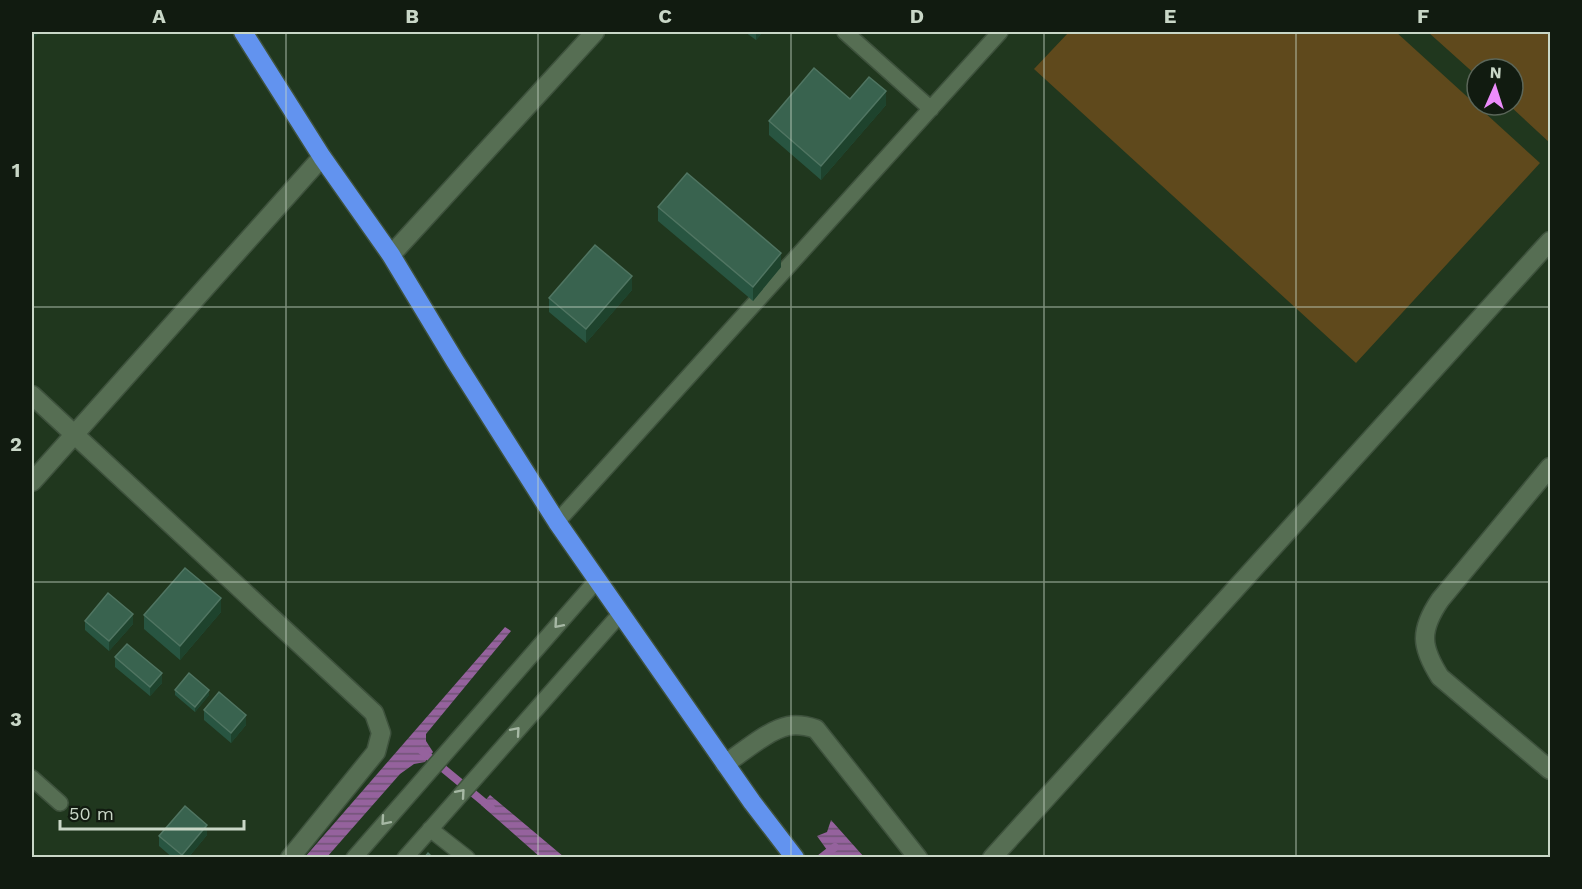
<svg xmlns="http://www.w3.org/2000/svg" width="1582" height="889" viewBox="0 0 1582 889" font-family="'Work Sans',sans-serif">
  <defs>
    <pattern id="water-rules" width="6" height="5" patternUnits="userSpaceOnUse" patternTransform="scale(1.5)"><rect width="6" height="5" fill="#95629d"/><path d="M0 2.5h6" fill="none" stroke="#715476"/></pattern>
  </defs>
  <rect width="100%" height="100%" fill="#20371e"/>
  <path fill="#5f491c" d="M 1069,32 L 1396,32 L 1540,163 L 1356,363 L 1034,69 Z
    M 1428,32 L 1550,32 L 1550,143 L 1509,105 L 1513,105 L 1513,69 L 1477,69 L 1477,76 Z"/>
  <path fill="url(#water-rules)" d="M 505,627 L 511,631 L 426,734 L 426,741 L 433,752 L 425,762 L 414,764 L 400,774 L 327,857 L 305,857 Z
    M 490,795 L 564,857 L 540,857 L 481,805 Z
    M 831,820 L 864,857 L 832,857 L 817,836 L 827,832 Z"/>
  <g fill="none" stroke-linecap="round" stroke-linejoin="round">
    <path stroke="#95629d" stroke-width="8" d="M 422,751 L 491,808
      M 821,858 L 835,847"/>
    <defs>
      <path id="lane" d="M 845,32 L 931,109
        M 557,522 L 1000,32
        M 32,778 L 60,803
        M 430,829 L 467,858
        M 354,858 L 597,580
        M 405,858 L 621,613"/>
      <path id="street" d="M 391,255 L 595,32
        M 32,395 L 374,713 L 381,733 L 376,752 L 290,858
        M 1550,467 L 1440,600 C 1419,631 1421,647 1440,677 L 1550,770
        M 32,482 L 322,157
        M 725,764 C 742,753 768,730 788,726 C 798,724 807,726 816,729 L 918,858
        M 992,858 L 1550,241"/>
      <path id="highway" d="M 243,32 L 322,157 L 391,255 L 455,361 L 557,522 L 752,802 L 795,858"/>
    </defs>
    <use href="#lane" stroke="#3e523d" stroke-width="18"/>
    <use href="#street" stroke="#3e523d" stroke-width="21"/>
    <use href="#highway" stroke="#3e523d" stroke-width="21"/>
    <use href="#lane" stroke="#566e53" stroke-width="15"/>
    <use href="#street" stroke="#566e53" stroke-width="18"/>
    <use href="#highway" stroke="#6293ef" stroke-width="18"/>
  </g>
  <path fill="#285541" d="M 745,32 L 763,32 L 756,40 Z
    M 850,99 L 886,105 L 821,180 L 769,135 L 769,121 Z
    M 658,207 L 781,267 L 753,301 L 658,221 Z
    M 632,290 L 586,343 L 549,312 L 549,298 Z
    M 221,612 L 180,660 L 144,629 L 144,615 Z
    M 85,621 L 133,624 L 109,651 L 85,630 Z
    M 115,657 L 162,683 L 150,696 L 115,667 Z
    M 175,690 L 209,695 L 195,712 L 175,695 Z
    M 204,710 L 246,725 L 231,743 L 204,720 Z
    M 207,835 L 188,858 L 173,858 L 159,846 L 159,836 Z"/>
  <path fill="#1e432d" d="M 32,32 L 40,32 L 32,40 Z
    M 756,32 L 763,32 L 756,40 Z
    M 886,91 L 886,105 L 821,180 L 821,166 Z
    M 781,253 L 781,267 L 753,301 L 753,287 Z
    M 632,276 L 632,290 L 586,343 L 586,329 Z
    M 221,598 L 221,612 L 180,660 L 180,646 Z
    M 133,614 L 133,624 L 109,651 L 109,641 Z
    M 162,673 L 162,683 L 150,696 L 150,687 Z
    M 209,690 L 209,695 L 195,712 L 195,707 Z
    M 246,715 L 246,725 L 231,743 L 231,733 Z
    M 207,825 L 207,835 L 188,858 L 182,858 L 182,855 Z"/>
  <path fill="#39634f" stroke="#507562" stroke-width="1.5" d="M 814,68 L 850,99 L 869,77 L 886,91 L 821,166 L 769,121 Z
    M 687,173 L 781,253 L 753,287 L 658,207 Z
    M 595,245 L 632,276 L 586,329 L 549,298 Z
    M 185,568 L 221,598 L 180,646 L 144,615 Z
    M 108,593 L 133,614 L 109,641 L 85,621 Z
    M 127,644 L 162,673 L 150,687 L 115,657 Z
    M 189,673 L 209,690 L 195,707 L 175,690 Z
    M 219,692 L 246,715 L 231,733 L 204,710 Z
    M 185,806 L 207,825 L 182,855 L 159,836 Z
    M 428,853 L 433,858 L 424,858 Z"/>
  <defs><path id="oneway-chevron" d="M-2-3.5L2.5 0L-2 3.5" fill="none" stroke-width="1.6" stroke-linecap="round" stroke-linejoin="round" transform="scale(1.5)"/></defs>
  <g stroke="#a6b8a4">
    <use href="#oneway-chevron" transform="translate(558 624) rotate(131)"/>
    <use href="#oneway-chevron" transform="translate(516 731) rotate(-49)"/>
    <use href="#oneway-chevron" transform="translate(461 793) rotate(-49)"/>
    <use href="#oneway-chevron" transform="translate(385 821) rotate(131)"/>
  </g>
  <path fill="none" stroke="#c9d7c7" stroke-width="1.5" stroke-opacity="0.55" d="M 286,32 L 286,858M 538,32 L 538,858M 791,32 L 791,858M 1044,32 L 1044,858M 1296,32 L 1296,858M 32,307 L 1550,307M 32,582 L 1550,582"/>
  <rect width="1582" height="889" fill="none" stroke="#111b10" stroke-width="66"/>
  <g transform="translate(1495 87) rotate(3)"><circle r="28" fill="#111b10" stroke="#5b6659" stroke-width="1.5"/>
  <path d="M0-4.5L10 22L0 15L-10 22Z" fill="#ec8cfb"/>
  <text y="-9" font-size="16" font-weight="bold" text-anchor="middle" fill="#c9d7c7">N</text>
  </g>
  <path d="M60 820v9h184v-9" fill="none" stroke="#c9d7c7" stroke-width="3"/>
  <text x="69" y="820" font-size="18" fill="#c9d7c7" stroke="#111b10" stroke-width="4.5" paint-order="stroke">50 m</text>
  <rect x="33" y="33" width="1516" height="823" fill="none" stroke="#c9d7c7" stroke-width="2"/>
  <g font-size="20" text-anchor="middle" font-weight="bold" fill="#c9d7c7">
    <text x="159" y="23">A</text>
    <text x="412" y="23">B</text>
    <text x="665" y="23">C</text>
    <text x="917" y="23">D</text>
    <text x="1170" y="23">E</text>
    <text x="1423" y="23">F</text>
    <text x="16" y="177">1</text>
    <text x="16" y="451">2</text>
    <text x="16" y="726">3</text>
  </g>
</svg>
